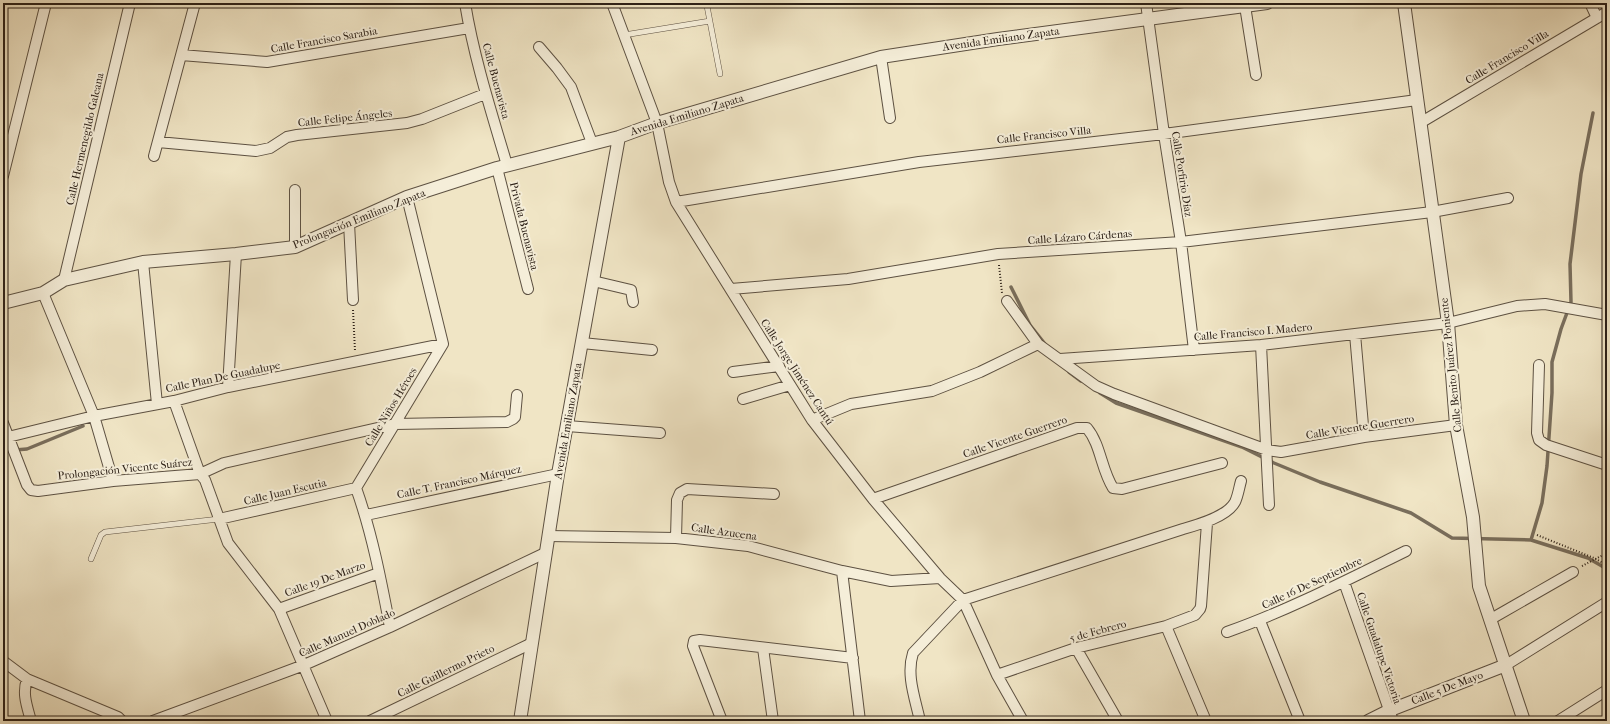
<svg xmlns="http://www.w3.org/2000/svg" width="1610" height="724" viewBox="0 0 1610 724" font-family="'IM FELL French Canon',serif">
  <rect width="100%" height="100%" fill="#f0e5c5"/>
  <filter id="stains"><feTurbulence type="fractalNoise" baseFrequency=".005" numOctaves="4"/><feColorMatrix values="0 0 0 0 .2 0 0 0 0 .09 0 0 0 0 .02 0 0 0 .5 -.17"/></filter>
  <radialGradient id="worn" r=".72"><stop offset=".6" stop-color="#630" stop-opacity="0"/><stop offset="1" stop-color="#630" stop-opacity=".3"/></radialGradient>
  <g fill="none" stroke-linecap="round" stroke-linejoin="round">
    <path stroke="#796e5c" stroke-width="3.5" d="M 1011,287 L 1030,325 L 1045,344
      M 1069,372 L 1081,381
      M 1100,393 L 1116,403 L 1242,447 L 1274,463 L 1320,482 L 1411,513 L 1452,538 L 1531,540 L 1588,558 L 1607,569
      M 3,451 L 27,449 L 83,426
      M 1531,540 L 1542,503 L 1547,466 L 1552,393 L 1552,362 L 1561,329 L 1571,302 L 1570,264 L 1581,174 L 1593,113"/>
    <defs>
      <path id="service" d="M 707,6 L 720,74
        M 624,35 L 710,21
        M 91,559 L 101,535 L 105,532 L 219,519"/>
      <path id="minor" d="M 465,3 C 474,58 491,111 507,165
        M 612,3 L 657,123 L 669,182 L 676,202 L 812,420 L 873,499 L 940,578 L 963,600 L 997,675 L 1023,721
        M 1146,3 L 1164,134 L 1181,242 L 1194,350
        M 1590,3 L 1597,18
        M 1245,6 L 1256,75
        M 539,47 L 557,68 L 571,87 L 592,143
        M 181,55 L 267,62 L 469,28
        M 881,57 L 890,118
        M 1420,123 L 1607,12
        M 158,142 L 256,151 L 270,148 L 287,137 L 297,135 L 407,123 L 422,119 L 485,94
        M 154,156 L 195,3
        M 497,168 L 528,289
        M 3,176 L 46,3
        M 295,190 L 295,247
        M 676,202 L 919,162 L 1164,134 L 1417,100
        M 349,223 L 353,300
        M 143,262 L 157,404
        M 64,280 L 130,3
        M 593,281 L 631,290 L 633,302
        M 731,289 L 848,279 L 998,254 L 1181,242 L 1432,212 L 1508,198
        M 43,293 L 94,416 L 113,481
        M 1007,301 L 1038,344 L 1096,386 L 1114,394 L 1267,450 L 1281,452 L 1364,437 L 1456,425
        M 1355,334 L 1364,437
        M 582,343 L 652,350
        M 1261,345 L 1269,505
        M 1060,359 L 1261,345 L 1448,323 L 1517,306 L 1545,304 L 1607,315
        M 1539,365 L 1537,433 L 1539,440 L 1546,445 L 1607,465
        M 733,372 L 779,366
        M 228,387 L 236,254
        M 743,399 L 790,385
        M 174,401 L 200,474 L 205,480 L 228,543 L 279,609 L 327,721
        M 812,420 L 851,404 L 932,391 L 980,372 L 1038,344
        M 3,423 L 27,485 L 31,490 L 38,491 L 113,481 L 200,474 L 224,463 L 395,424 L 507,422 L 513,419 L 515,417 L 517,395
        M 567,426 L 660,433
        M 8,437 L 94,416 L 174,401 L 228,387 L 443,344
        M 873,499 L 1077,428 L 1087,428 C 1101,445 1101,469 1113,488 L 1122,489 L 1222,463
        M 366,515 L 558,474
        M 219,519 L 356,488
        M 548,536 L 676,538 L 748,546 L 842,571 L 891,581 L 940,578
        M 676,538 L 677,500 L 680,493 L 687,489 L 774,494
        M 842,571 L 860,721
        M 1344,582 L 1393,721
        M 279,609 L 379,573
        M 1491,619 L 1573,572
        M 1260,621 L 1300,721
        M 1166,626 L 1206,721
        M 390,627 C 381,580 372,533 356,488 L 443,344 L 407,197
        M 1227,632 C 1289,610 1347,580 1406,551
        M 763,648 L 773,721
        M 1076,648 L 1118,721
        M 3,661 L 27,679 L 118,717 L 122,721
        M 1506,665 L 1607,602
        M 997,675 L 1076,648 L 1166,626 L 1195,615 L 1200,609 L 1201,606 L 1207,523
        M 27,679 C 22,694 27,706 31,721
        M 153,721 L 304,665 L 390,627 L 545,553
        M 370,721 L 532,643
        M 722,721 L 693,646 L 694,641 L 700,640 L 853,658
        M 920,721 C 915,698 906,675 913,653 L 963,600 L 1183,529 C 1197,525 1227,517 1235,502 C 1238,496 1239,488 1241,481
        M 1558,721 L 1607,690"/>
      <path id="tertiary" d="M 1404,3 L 1448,323 L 1456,425 L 1473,517 L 1479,586 L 1524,721
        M 3,303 L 43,293 L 64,280 L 143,262 L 236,254 L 295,247 L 407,197 L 497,168 L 619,137 L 657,123 L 881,57 L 998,39 L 1267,3
        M 520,721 L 558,474 L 619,137
        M 1368,721 L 1388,711 L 1506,665"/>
    </defs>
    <use href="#service" stroke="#5d5142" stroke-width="6"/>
    <use href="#minor" stroke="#5d5142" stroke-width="12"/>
    <use href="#tertiary" stroke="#5d5142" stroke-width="14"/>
    <path stroke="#2c2017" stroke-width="2" stroke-dasharray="1 2" stroke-linecap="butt" d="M 999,265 L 1002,293
      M 353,310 L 355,351
      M 1537,535 L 1594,558 L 1607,565
      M 1582,566 L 1607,553"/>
    <use href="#service" stroke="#f5eed9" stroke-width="5"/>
    <use href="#minor" stroke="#f5eed9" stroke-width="10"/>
    <use href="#tertiary" stroke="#f5eed9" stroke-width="12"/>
  </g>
  <g text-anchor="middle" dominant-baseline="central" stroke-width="4" stroke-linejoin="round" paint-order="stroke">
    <g font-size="11" fill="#2c2017" stroke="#f5eed9">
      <text transform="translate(1001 39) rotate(-8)">Avenida Emiliano Zapata</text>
      <text transform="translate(324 40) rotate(-10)">Calle Francisco Sarabia</text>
      <text transform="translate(1507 57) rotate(-31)">Calle Francisco Villa</text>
      <text transform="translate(496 81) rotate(75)">Calle Buenavista</text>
      <text transform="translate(687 115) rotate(-17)">Avenida Emiliano Zapata</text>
      <text transform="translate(345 118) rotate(-6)">Calle Felipe Ángeles</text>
      <text transform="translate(1044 135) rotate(-6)">Calle Francisco Villa</text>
      <text transform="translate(85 139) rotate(-77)">Calle Hermenegildo Galeana</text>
      <text transform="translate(1182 174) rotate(81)">Calle Porfirio Díaz</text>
      <text transform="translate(359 219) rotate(-22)">Prolongación Emiliano Zapata</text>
      <text transform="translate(524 226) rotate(76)">Privada Buenavista</text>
      <text transform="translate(1080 237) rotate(-4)">Calle Lázaro Cárdenas</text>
      <text transform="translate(1253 332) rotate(-5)">Calle Francisco I. Madero</text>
      <text transform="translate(1451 365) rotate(-96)">Calle Benito Juárez Poniente</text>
      <text transform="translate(797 372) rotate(57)">Calle Jorge Jiménez Cantú</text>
      <text transform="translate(223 377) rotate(-12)">Calle Plan De Guadalupe</text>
      <text transform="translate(391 407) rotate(-59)">Calle Niños Héroes</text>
      <text transform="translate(568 421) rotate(-80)">Avenida Emiliano Zapata</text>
      <text transform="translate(1360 427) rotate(-9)">Calle Vicente Guerrero</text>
      <text transform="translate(1015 437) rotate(-19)">Calle Vicente Guerrero</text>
      <text transform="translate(125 469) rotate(-6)">Prolongación Vicente Suárez</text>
      <text transform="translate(459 482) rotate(-12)">Calle T. Francisco Márquez</text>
      <text transform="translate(285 492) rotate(-13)">Calle Juan Escutia</text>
      <text transform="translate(724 532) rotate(8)">Calle Azucena</text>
      <text transform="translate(325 579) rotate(-20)">Calle 19 De Marzo</text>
      <text transform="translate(1312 583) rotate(-25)">Calle 16 De Septiembre</text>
      <text transform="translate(1098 631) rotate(-15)">5 de Febrero</text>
      <text transform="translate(347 633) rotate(-24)">Calle Manuel Doblado</text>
      <text transform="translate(1379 648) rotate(71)">Calle Guadalupe Victoria</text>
      <text transform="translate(446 671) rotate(-26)">Calle Guillermo Prieto</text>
      <text transform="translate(1447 688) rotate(-21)">Calle 5 De Mayo</text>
    </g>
  </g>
  <rect width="1610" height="724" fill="none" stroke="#f0e5c5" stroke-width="16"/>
  <rect x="4" y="4" width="1602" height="716" fill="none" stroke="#2c2017" stroke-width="2"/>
  <rect x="8" y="8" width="1594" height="708" fill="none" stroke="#2c2017"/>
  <rect width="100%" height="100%" filter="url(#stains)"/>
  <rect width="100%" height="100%" fill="url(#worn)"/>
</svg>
